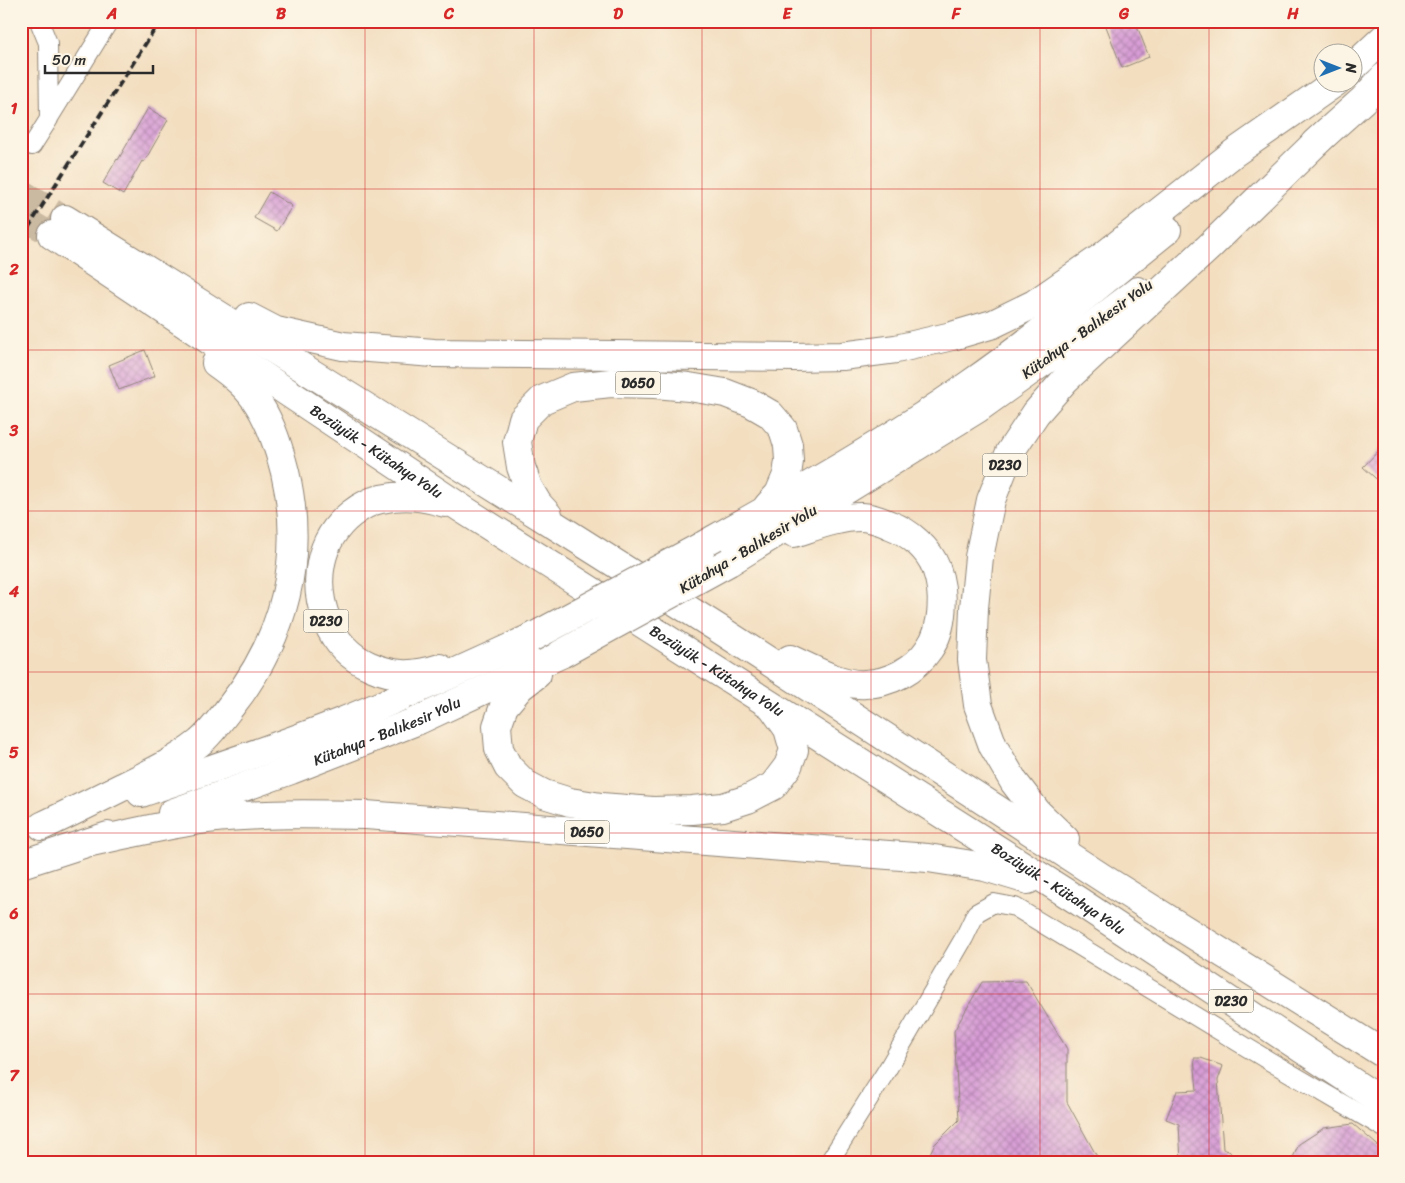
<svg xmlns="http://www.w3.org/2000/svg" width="1405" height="1183" viewBox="0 0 1405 1183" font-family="Sriracha,sans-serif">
  <defs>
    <pattern id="building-cross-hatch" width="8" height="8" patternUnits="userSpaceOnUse" patternTransform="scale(1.25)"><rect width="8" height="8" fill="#d79bd5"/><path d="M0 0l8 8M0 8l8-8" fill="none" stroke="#af7fad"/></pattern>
  </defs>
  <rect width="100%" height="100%" fill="#fcf5e5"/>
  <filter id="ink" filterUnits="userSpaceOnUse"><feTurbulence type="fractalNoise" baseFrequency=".02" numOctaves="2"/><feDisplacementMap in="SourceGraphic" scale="10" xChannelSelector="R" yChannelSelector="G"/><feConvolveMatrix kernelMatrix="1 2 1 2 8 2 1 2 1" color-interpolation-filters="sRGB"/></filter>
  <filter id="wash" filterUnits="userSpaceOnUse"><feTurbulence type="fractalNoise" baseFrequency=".0096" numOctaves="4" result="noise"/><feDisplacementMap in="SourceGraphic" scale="20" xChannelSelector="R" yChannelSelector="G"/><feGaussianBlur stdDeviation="1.12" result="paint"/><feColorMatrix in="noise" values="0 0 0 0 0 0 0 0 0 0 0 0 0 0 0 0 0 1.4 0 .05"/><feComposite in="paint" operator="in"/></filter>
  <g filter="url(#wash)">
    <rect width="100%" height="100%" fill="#f3dec0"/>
    <g id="blocks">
      <path fill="url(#building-cross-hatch)" d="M 1104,21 L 1135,21 L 1149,57 L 1122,68 Z
        M 148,108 L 168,120 L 144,162 L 142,161 L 123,195 L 103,183 L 117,159 L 118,160 Z
        M 269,192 L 292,206 L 277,231 L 254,218 Z
        M 145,350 L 155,376 L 119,390 L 109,365 Z
        M 1384,445 L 1384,486 L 1363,467 Z
        M 1026,981 L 1067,1049 L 1067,1102 L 1100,1162 L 926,1162 L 934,1145 L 959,1120 L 954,1031 L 982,982 Z
        M 1194,1058 L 1201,1058 L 1223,1066 L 1218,1080 L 1223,1149 L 1231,1152 L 1227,1162 L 1181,1162 L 1179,1124 L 1166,1119 L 1177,1091 L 1197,1090 Z
        M 1353,1124 L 1384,1151 L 1384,1162 L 1291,1162 L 1299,1144 L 1324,1128 Z"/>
    </g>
  </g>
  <g filter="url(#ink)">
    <use href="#blocks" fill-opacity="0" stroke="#8f8476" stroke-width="1"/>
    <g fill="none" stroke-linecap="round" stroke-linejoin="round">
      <path stroke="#cbbaa2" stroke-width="25" stroke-dasharray="25 12" stroke-linecap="butt" d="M 21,191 L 65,219
        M 21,217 L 52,235"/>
      <defs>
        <path id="minor" d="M 49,118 L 109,21
          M 32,146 L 49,119 L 48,43 L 39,21
          M 829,1162 L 887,1070 L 964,938 L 976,913 L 994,903 L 1015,907 L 1271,1062 L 1384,1128"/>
        <g id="trunk">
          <path d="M 1352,68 L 1384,38"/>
          <path d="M 1315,143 L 1363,100 L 1384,77"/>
          <path d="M 65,219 L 561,529 L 719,629 L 1109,882 L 1384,1054"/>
          <path id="s1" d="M 52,235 L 461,508 L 1077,900 L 1384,1103"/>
          <path d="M 249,317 L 276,331 L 343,346 L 434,353 L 794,357 L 842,356 L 896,349 L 952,336 L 993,324 L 1034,304 L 1102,257 L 1234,153 L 1336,82"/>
          <path d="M 548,515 L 538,504 L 528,487 L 521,467 L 517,442 L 523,419 L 542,400 L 573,387 L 611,383 L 655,384 L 689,387 L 725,393 L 751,403 L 770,414 L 783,429 L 788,445 L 789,461 L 787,475 L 779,494 L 768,506"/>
          <path d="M 702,546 C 793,495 885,444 970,384 C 1039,336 1102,282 1167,230"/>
          <path d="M 729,562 L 977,409 L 1075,339 L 1138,291"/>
          <path d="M 790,659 C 810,668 842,686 865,684 C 890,683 915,670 929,649 C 944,628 945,592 936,568 C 929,549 909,532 890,525 C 881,521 871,517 861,517 C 838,517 816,526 794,533"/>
          <path d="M 440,668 C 415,676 394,677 370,666 C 349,657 335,641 327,621 C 312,583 318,540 351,514 C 360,507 370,501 381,499 C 404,494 423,496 445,503"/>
          <path d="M 537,674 L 520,687 L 504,706 L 497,726 L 499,749 L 508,767 L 525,784 L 544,794 L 570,802 L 601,807 L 653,811 L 692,810 L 723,807 L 748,799 L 773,786 L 788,766 L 794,750 L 788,729 L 774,709"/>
          <path d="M 141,793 C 208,770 275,748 341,722 C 405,696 468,667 531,638"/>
          <path id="s2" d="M 172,813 L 291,770 L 419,720 L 561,654"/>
          <path d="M 42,826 C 68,814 94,801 120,788 C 147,775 175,762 199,743 C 211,733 221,719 231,706 C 285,638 305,557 285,472 C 279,449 272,425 259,405 C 248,387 233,375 216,363"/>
          <path d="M 1065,839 L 1037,812 L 1014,782 L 993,746 L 978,705 L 972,660 L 974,608 L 979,557 L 991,500 L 1010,452 L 1036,413 L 1065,380 L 1209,247 L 1328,131"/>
          <path d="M 91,842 C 129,834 168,824 207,819 C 260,813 313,814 366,815 L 928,858 L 985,867 L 1028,880"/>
          <path d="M 21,864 L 108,836"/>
        </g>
      </defs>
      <use href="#minor" stroke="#8f8476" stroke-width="20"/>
      <use href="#trunk" stroke="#8f8476" stroke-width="30"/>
      <use href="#minor" stroke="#fff" stroke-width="18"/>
      <use href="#trunk" stroke="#fff" stroke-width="28"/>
      <path stroke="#2b2b2b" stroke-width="4" stroke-dasharray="8 4" stroke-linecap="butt" d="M 21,239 L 160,21"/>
      <defs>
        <path id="trunk-bridge" d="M 531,638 L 702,546
          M 561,654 L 729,562"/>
      </defs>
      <use href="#trunk-bridge" stroke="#8f8476" stroke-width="30" stroke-linecap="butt"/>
      <use href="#trunk-bridge" stroke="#fff" stroke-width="28"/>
    </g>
  </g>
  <path fill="none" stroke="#d62828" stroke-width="1" stroke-opacity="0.55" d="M 196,21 L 196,1162M 365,21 L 365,1162M 534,21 L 534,1162M 702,21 L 702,1162M 871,21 L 871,1162M 1040,21 L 1040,1162M 1209,21 L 1209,1162M 21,189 L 1384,189M 21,350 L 1384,350M 21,511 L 1384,511M 21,672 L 1384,672M 21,833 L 1384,833M 21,994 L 1384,994"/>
  <g text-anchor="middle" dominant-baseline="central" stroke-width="4.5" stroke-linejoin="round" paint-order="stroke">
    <g fill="#fcf5e5" stroke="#6a6863" stroke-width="1">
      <rect x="615.5" y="371.5" width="45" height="23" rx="4"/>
      <rect x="982.5" y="453.5" width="45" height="23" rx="4"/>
      <rect x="303.5" y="609.5" width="45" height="23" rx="4"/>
      <rect x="564.5" y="820.5" width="45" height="23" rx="4"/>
      <rect x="1208.5" y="989.5" width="45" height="23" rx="4"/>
    </g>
    <g font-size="14" font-weight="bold" fill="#2b2b2b">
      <text x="638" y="383">D650</text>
      <text x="1005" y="465">D230</text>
      <text x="326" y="621">D230</text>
      <text x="587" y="832">D650</text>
      <text x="1231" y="1001">D230</text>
    </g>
    <g font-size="15" fill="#2b2b2b" stroke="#fcf5e5">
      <text transform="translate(1087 329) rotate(-36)">Kütahya - Balıkesir Yolu</text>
      <text stroke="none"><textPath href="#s1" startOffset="390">Bozüyük - Kütahya Yolu</textPath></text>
      <text transform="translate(748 549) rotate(-31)">Kütahya - Balıkesir Yolu</text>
      <text stroke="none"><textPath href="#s1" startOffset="795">Bozüyük - Kütahya Yolu</textPath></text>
      <text stroke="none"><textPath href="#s2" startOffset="230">Kütahya - Balıkesir Yolu</textPath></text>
      <text stroke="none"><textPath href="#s1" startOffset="1200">Bozüyük - Kütahya Yolu</textPath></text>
    </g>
  </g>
  <rect width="1405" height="1183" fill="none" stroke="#fcf5e5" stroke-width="55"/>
  <g transform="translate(1338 68) rotate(90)"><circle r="24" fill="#fcf5e5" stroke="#a8a49b"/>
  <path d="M0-4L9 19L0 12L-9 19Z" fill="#1f6fb2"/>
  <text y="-8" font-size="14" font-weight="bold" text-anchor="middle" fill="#2b2b2b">N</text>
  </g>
  <path d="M45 65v8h108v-8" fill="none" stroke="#2b2b2b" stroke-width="2.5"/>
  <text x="52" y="65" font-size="15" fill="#2b2b2b" stroke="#fcf5e5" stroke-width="4" paint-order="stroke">50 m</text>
  <rect x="28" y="28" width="1350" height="1128" fill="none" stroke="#d62828" stroke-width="2"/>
  <g font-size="16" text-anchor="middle" font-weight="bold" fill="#d62828">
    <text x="112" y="19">A</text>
    <text x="281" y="19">B</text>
    <text x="449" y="19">C</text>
    <text x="618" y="19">D</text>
    <text x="787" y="19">E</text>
    <text x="956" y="19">F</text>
    <text x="1124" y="19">G</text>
    <text x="1293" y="19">H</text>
    <text x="14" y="114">1</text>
    <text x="14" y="275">2</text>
    <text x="14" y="436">3</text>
    <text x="14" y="597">4</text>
    <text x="14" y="758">5</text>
    <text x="14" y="919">6</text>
    <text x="14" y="1081">7</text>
  </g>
</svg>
